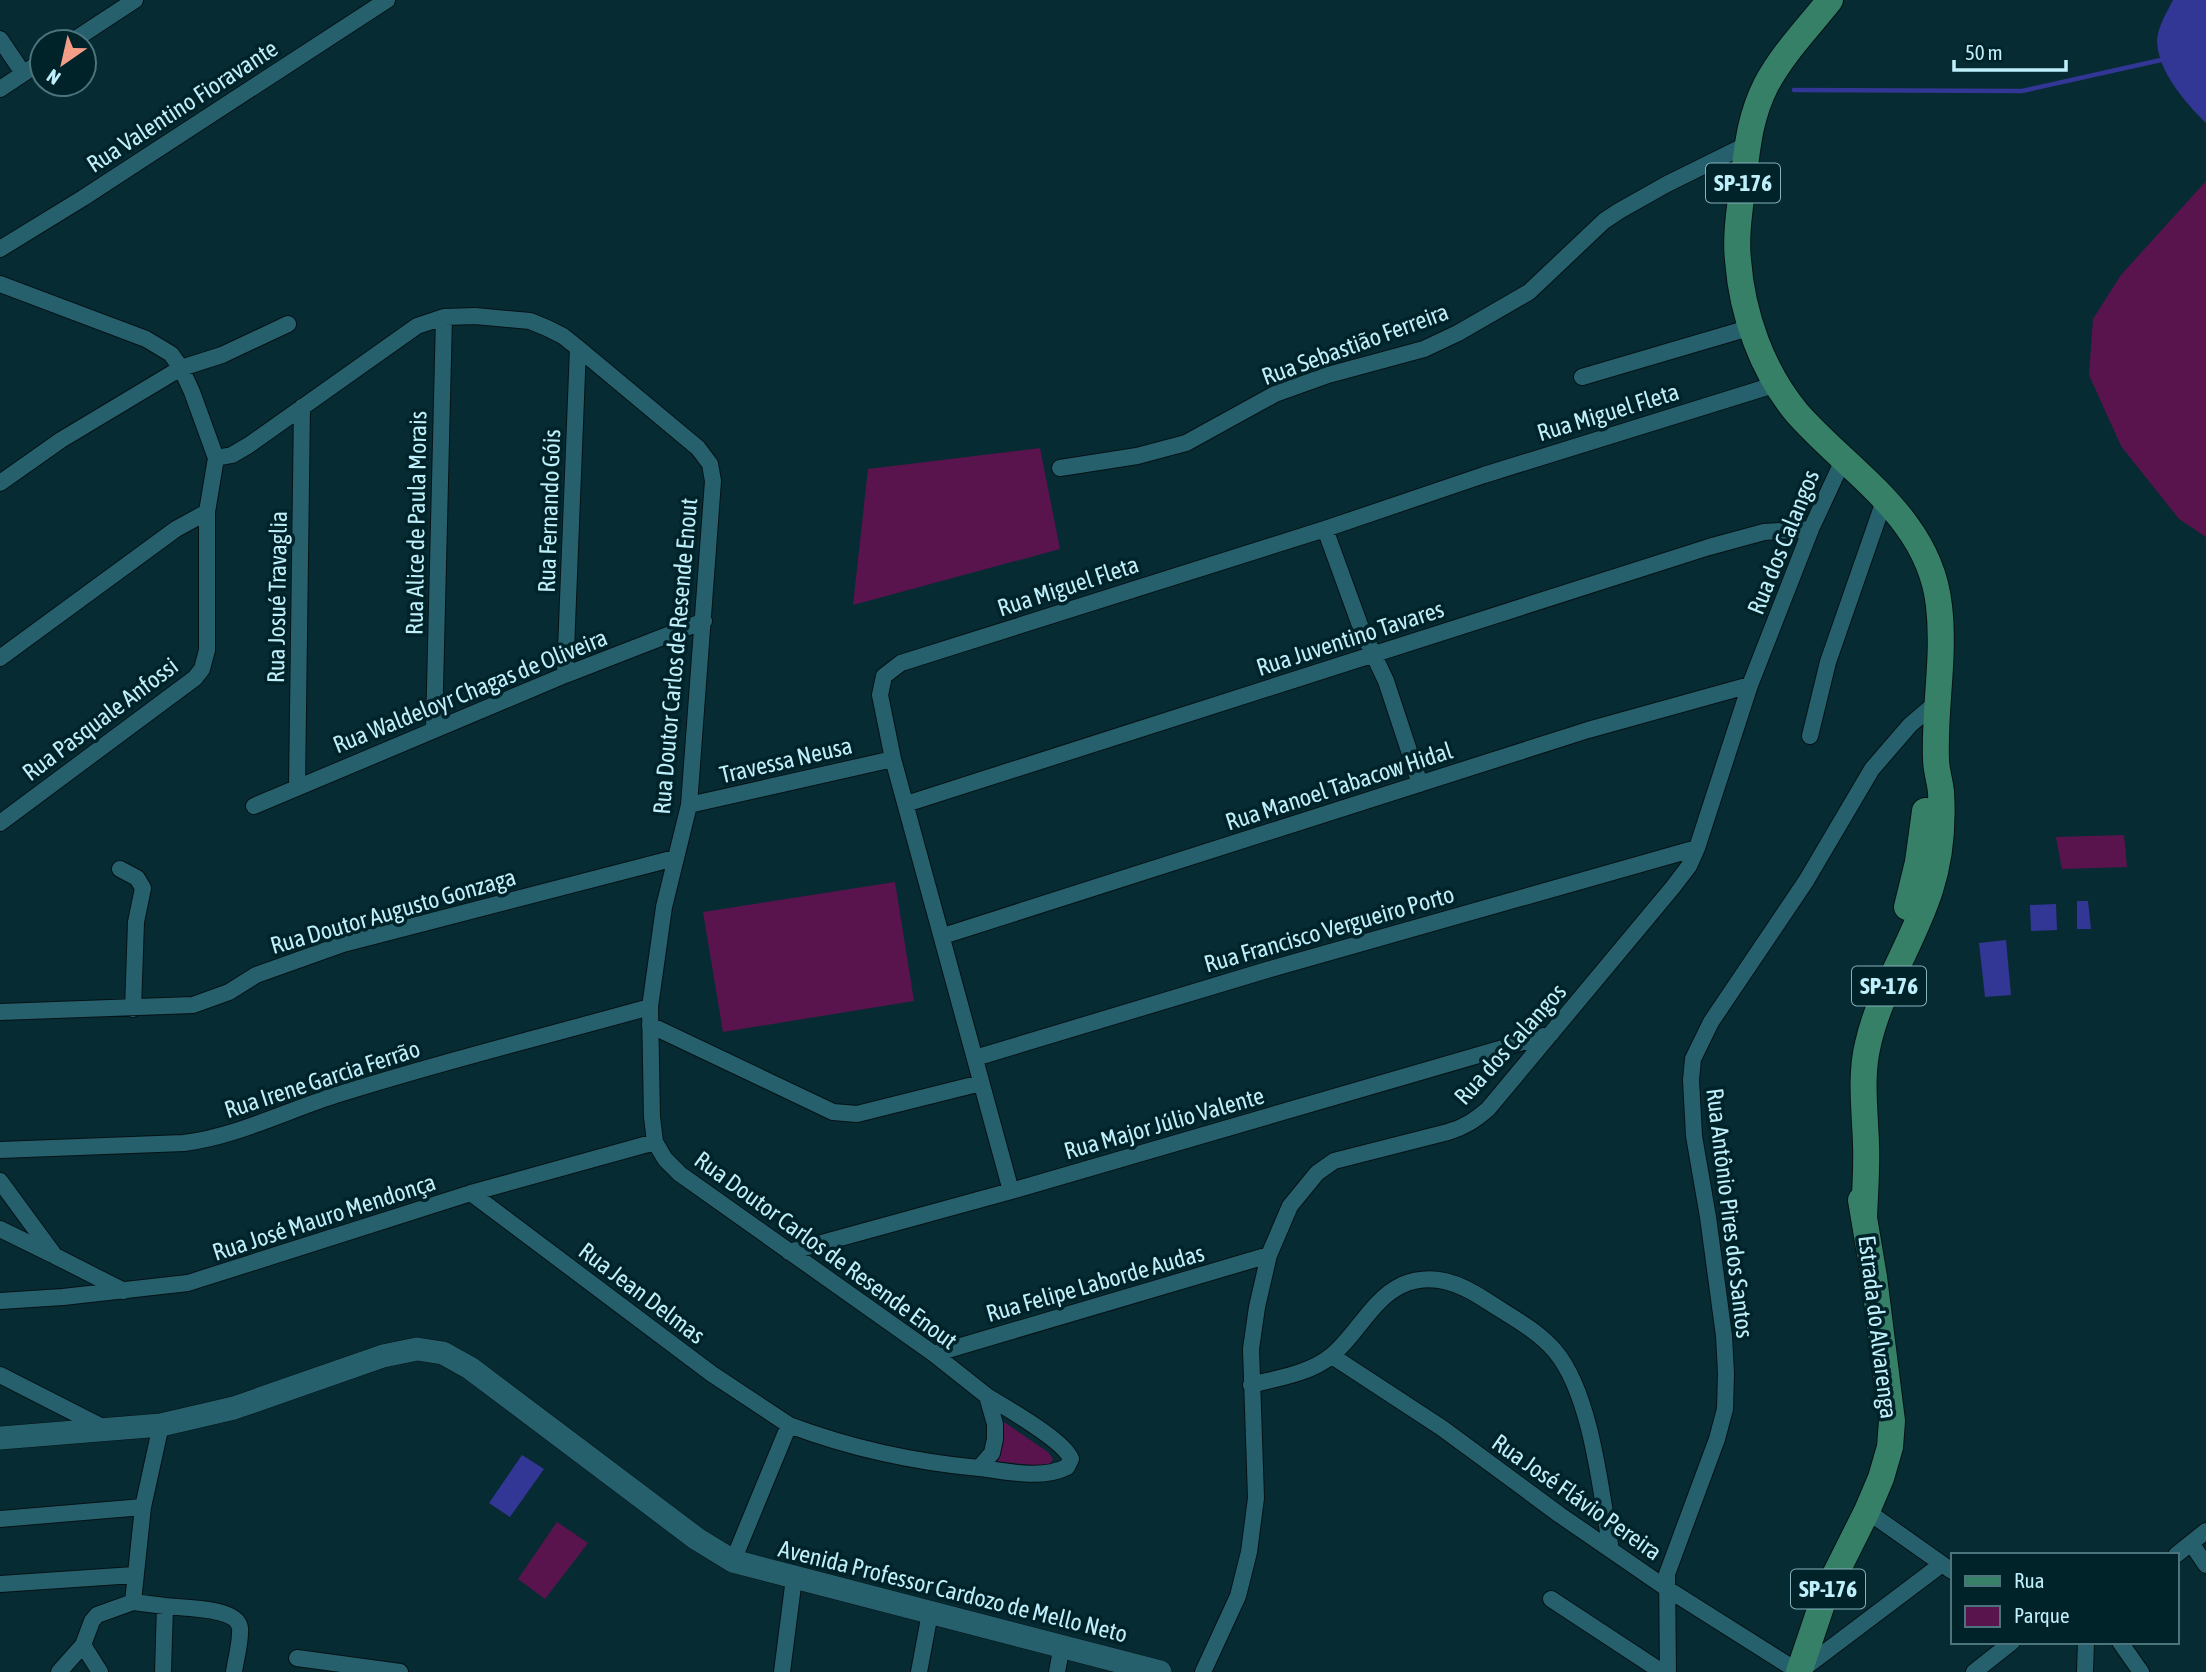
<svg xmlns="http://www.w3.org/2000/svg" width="2206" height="1672" viewBox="0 0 2206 1672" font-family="'Asap Condensed',sans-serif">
  <rect width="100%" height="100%" fill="#072b33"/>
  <path fill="#59144e" d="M 2206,181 L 2206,537 L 2179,519 L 2121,446 L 2089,375 L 2093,319 L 2121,275 Z
    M 1040,448 L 1060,549 L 853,605 L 868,469 Z
    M 2124,835 L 2127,867 L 2062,869 L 2056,837 Z
    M 895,882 L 914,1001 L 723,1032 L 703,912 Z
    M 1001,1420 L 1048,1452 L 1053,1459 L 1050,1464 L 1041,1466 L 994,1461 L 1002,1449 Z
    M 557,1522 L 588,1543 L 545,1599 L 518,1579 Z"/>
  <path fill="#323694" d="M 2173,0 L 2206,0 L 2206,123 C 2185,102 2159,73 2157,42 C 2157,28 2167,12 2173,0 Z
    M 2077,901 L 2088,901 L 2091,929 L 2077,929 Z
    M 2056,904 L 2057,930 L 2031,931 L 2030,905 Z
    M 2006,940 L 2011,995 L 1985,997 L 1979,943 Z
    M 522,1455 L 544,1469 L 510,1517 L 489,1503 Z"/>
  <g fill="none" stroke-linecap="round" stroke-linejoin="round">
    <path stroke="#323694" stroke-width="4.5" d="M 1794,90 L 2022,91 L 2161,60"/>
    <defs>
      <path id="minor" d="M 0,39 L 23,73
        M 71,42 L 135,0
        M 0,89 L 42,61
        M 0,249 L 83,198 L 387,0
        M 0,284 L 146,339 L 171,354 L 181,368 L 192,392 L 216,458 L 207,512 L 176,529 L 0,658
        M 1582,377 L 1752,327
        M 216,458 L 232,455 L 249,445 L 417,326 L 444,317 L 475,316 L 530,321 L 547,328 L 563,336 L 578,348 L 698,448 L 710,464 L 713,481 L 689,805 L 664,907 L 650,1007 L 652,1117 L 655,1142 L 665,1159 L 680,1174 L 934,1354 L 987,1396 L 995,1424 L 995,1439 L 992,1453 L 979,1468 C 914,1462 850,1448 789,1425 L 733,1561
        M 1060,468 L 1137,456 L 1186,443 L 1275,394 L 1328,375 L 1424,349 L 1458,333 L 1529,292 L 1604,221 L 1619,211 L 1667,184 L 1748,144
        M 0,483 L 61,440 L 181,368 L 222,355 L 288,324
        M 1325,529 L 1361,628 L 1386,681 L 1420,784
        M 565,675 L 578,348
        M 434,729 L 444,317
        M 1810,736 L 1828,662 L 1885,498
        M 297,787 L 302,407
        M 906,804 L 1709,547 L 1764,532 L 1811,529
        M 689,805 L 893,759
        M 254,806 L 565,675 L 704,621
        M 0,823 L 195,678 L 202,669 L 207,650 L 207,512
        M 120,869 L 137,878 L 143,888 L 136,922 L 133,1009
        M 943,936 L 1588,730 L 1750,685
        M 0,1012 L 193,1005 L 229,992 L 256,975 L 343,944 L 675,858
        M 650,1025 L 833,1112 L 857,1114 L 981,1083
        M 975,1058 L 1267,970 L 1697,848
        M 0,1150 L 184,1143 C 237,1136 286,1111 336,1095 C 440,1062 546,1036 650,1007
        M 0,1181 L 55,1256 L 124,1291
        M 1011,1191 L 893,759 L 880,695 L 884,676 L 901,663 L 1325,529 L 1484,475 L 1777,384
        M 471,1193 L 712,1374 L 789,1425
        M 0,1229 L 51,1254
        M 789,1252 L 1011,1191 L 1551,1034
        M 0,1301 L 63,1297 L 188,1283 L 471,1193 L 655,1142
        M 934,1354 L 1269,1255
        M 1332,1356 L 1442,1428 L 1560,1515 L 1666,1588 L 1799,1672 L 1942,1564
        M 0,1375 L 108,1430
        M 1251,1385 C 1277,1378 1309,1374 1331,1356 C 1356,1336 1372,1299 1402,1285 C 1433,1272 1460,1283 1487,1301 C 1510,1316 1537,1330 1555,1351 C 1592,1395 1601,1494 1611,1550
        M 161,1425 L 143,1507 L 133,1602 L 165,1606 L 163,1672
        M 979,1468 C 1007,1471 1041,1480 1067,1467 L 1071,1459 C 1064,1440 1006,1408 987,1396
        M 1867,1511 L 1952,1571
        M 0,1519 L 143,1507
        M 2191,1543 L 2206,1565
        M 2176,1555 L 2206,1531
        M 0,1584 L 134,1575
        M 1551,1599 L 1662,1672
        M 165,1606 C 182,1608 238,1607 240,1628 C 241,1642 236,1658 234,1672
        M 2120,1642 L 2141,1672
        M 83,1645 L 100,1672
        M 297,1658 L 400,1672
        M 59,1672 L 83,1645 L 92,1621 L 97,1615 L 133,1602
        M 782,1672 L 794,1578
        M 919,1672 L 930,1613
        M 1057,1672 L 1062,1645
        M 1203,1672 L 1238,1596 L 1249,1552 L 1256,1498 L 1251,1349 L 1257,1307 L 1269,1255 L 1290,1206 L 1317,1173 L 1334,1161 L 1448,1132 C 1465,1127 1475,1120 1488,1109 L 1673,887 L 1689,866 L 1697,848 L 1750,685 L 1811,529 L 1844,458
        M 1668,1672 L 1667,1574 L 1717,1439 L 1725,1409 L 1726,1373 L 1724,1336 L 1708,1217 L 1694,1136 L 1691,1080 L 1693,1059 L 1711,1022 L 1806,881 L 1872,769 L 1910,725 L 1938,701
        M 1974,1672 L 2012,1642
        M 2085,1672 L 2086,1642"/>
      <path id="secondary" d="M 0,1438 L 161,1425 L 234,1408 L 383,1356 L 417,1349 L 443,1353 L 470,1368 L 697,1539 L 733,1561 L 1160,1672"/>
      <path id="primary" d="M 1830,0 C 1808,28 1783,53 1766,85 C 1751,115 1748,141 1744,174 C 1741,202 1735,233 1738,260 C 1742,314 1762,371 1797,413 C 1850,473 1930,518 1939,606 C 1945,658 1934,708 1936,759 C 1936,770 1940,781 1941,792 C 1943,825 1940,859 1930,890 C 1913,943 1880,990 1868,1044 C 1860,1076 1865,1111 1866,1144 C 1867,1168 1865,1192 1864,1217
        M 1907,907 L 1918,862 L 1925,811
        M 1799,1672 L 1825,1595 L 1867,1511 L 1881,1478 L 1890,1447 L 1892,1421 L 1874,1277 L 1861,1200"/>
    </defs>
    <use href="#minor" stroke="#051215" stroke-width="18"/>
    <use href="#secondary" stroke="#051215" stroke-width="24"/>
    <use href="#primary" stroke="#051215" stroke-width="28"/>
    <use href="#minor" stroke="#26606d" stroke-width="16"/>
    <use href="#secondary" stroke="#26606d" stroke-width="23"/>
    <use href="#primary" stroke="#368068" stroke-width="26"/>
  </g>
  <g text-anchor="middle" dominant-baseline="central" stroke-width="7" stroke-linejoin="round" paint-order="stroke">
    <g fill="#002229" stroke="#85b2bc" stroke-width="2">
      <rect x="1706" y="163.5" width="74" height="39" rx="5"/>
      <rect x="1852" y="966.5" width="74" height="39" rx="5"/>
      <rect x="1791" y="1569.5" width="74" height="39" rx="5"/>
    </g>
    <g font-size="23" font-weight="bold" fill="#beeffb">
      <text x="1743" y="183">SP-176</text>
      <text x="1889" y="986">SP-176</text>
      <text x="1828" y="1589">SP-176</text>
    </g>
    <g font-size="24" fill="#beeffb" stroke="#002229">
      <text transform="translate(182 106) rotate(-33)">Rua Valentino Fioravante</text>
      <text transform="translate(1355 344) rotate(-20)">Rua Sebastião Ferreira</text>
      <text transform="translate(1608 412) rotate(-17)">Rua Miguel Fleta</text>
      <text transform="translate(549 511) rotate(-88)">Rua Fernando Góis</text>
      <text transform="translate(416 523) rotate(-89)">Rua Alice de Paula Morais</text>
      <text transform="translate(1783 542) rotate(-68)">Rua dos Calangos</text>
      <text transform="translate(1068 586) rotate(-18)">Rua Miguel Fleta</text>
      <text transform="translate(277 597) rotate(-89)">Rua Josué Travaglia</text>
      <text transform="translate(1350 638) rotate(-18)">Rua Juventino Tavares</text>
      <text transform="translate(675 656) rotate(-85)">Rua Doutor Carlos de Resende Enout</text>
      <text transform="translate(470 691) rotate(-22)">Rua Waldeloyr Chagas de Oliveira</text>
      <text transform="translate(100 719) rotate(-37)">Rua Pasquale Anfossi</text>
      <text transform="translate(786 760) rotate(-13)">Travessa Neusa</text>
      <text transform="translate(1339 786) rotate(-18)">Rua Manoel Tabacow Hidal</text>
      <text transform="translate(393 911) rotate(-16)">Rua Doutor Augusto Gonzaga</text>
      <text transform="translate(1329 929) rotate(-16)">Rua Francisco Vergueiro Porto</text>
      <text transform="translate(1510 1044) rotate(-48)">Rua dos Calangos</text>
      <text transform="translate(322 1079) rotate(-18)">Rua Irene Garcia Ferrão</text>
      <text transform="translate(1164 1123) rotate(-16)">Rua Major Júlio Valente</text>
      <text transform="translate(1730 1213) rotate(83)">Rua Antônio Pires dos Santos</text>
      <text transform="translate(324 1217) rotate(-18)">Rua José Mauro Mendonça</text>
      <text transform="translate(826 1250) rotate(36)">Rua Doutor Carlos de Resende Enout</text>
      <text transform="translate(1095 1283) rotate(-16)">Rua Felipe Laborde Audas</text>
      <text transform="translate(642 1293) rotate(37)">Rua Jean Delmas</text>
      <text transform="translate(1878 1327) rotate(83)">Estrada do Alvarenga</text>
      <text transform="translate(1577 1497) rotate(35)">Rua José Flávio Pereira</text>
      <text transform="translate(953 1591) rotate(14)">Avenida Professor Cardozo de Mello Neto</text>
    </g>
  </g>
  <rect x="1951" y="1553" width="228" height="91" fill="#002229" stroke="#4c747d" stroke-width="2"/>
  <rect x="1965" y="1576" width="35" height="10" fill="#368068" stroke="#4c747d" stroke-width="2"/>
  <text x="2014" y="1588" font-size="21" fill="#beeffb">Rua</text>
  <rect x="1965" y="1606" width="35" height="21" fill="#59144e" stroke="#4c747d" stroke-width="2"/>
  <text x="2014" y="1623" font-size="21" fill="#beeffb">Parque</text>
  <g transform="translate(63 63) rotate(214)"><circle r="33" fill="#002229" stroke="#4c747d" stroke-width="2"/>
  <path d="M0-5L12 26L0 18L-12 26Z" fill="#f49e88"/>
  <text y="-10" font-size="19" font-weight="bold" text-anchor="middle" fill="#beeffb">N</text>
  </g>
  <path d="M1954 60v10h112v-10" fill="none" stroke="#beeffb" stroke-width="3.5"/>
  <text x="1965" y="60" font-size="21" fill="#beeffb" stroke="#002229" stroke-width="5" paint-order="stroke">50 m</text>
</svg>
